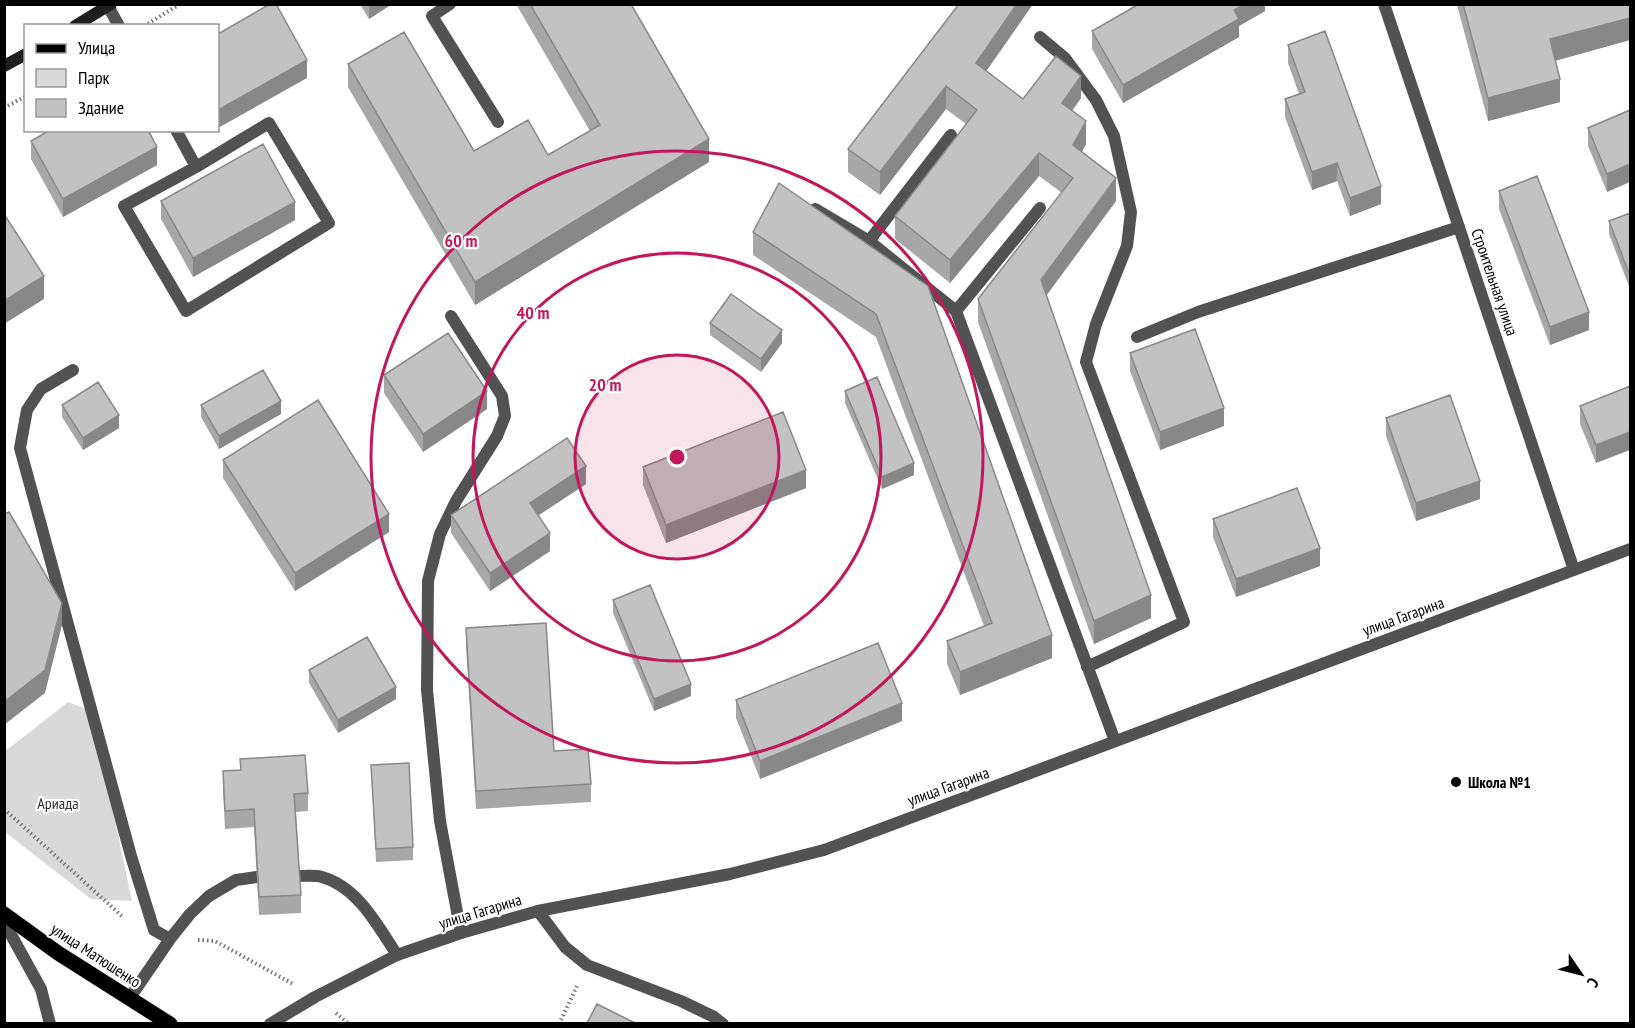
<svg xmlns="http://www.w3.org/2000/svg" width="1635" height="1028" viewBox="0 0 1635 1028" font-family="'PT Sans Narrow',sans-serif">
  <rect width="100%" height="100%" fill="#fff"/>
  <path fill="#d9d9d9" d="M 68,702 L 92,711 L 132,901 L 91,899 L 5,832 L 5,749 L 8,749 Z"/>
  <g fill="none" stroke-linecap="round" stroke-linejoin="round">
    <defs>
      <path id="primary" d="M 4,914 L 58,953 L 170,1024"/>
    </defs>
    <use href="#primary" stroke="#dbdbdb" stroke-width="16"/>
    <path stroke="#747474" stroke-width="4" stroke-dasharray="1.5 3" stroke-linecap="butt" d="M 4,7 L 9,4
      M 144,26 L 180,4
      M 4,108 L 26,96
      M 4,809 L 124,918
      M 198,940 L 215,941 L 293,984
      M 336,1013 L 349,1024
      M 559,1024 L 577,986"/>
    <path stroke="#525252" stroke-width="12" d="M 450,4 L 432,16 L 498,122
      M 108,6 L 119,26
      M 1040,37 L 1065,58 L 1096,100 L 1114,136 L 1131,212 L 1127,246 L 1096,324 L 1086,362 L 1184,622 L 1087,667
      M 269,123 L 329,223 L 186,311 L 124,206 L 196,167 Z
      M 176,130 L 196,167
      M 1040,208 L 956,311 L 1115,741
      M 815,209 L 869,241 L 956,311
      M 869,241 L 951,135
      M 451,316 L 502,396 L 505,416 L 497,436 L 456,501 L 440,534 L 428,581 L 427,690 L 440,821 L 461,933
      M 1137,337 L 1198,312 L 1459,227
      M 73,370 L 41,389 L 27,410 L 20,448 L 131,856 L 154,930 L 170,939
      M 298,876 C 306,876 315,875 322,877 C 358,887 378,926 397,955
      M 538,911 L 565,947 L 587,965 L 681,1001 L 714,1017 L 723,1024
      M 129,999 L 170,939 L 190,914 L 209,896 L 236,880 L 257,877"/>
    <path stroke="#525252" stroke-width="12" d="M 1384,4 L 1574,570
      M 4,922 L 41,989 L 50,1024
      M 270,1024 L 315,997 L 397,955 L 461,933 L 538,911 L 730,874 L 824,850 L 1630,549"/>
    <path stroke="#1f1f1f" stroke-width="12" d="M 75,26 L 111,4
      M 4,66 L 26,54"/>
    <use href="#primary" stroke="#000" stroke-width="15"/>
  </g>
  <path fill="#a7a7a7" d="M 360,4 L 392,4 L 369,19 Z
    M 516,4 L 631,4 L 709,162 L 475,305 L 348,87 L 348,64 L 474,151 L 548,155 L 590,131 Z
    M 1033,4 L 986,71 L 1023,99 L 1081,98 L 1072,111 L 1086,144 L 1082,152 L 1116,201 L 1047,295 L 1151,618 L 1094,644 L 978,322 L 978,299 L 1062,193 L 1039,176 L 950,283 L 895,239 L 895,216 L 966,124 L 946,109 L 880,195 L 848,172 L 848,149 Z
    M 1265,4 L 1265,11 L 1239,26 L 1239,37 L 1123,103 L 1092,49 L 1092,31 Z
    M 1630,4 L 1630,40 L 1555,61 L 1560,102 L 1488,121 L 1457,5 Z
    M 1288,45 L 1381,204 L 1350,216 L 1337,181 L 1312,190 L 1285,117 L 1285,99 L 1299,94 L 1288,63 Z
    M 1630,110 L 1607,192 L 1588,146 L 1588,128 Z
    M 31,141 L 157,165 L 63,217 L 31,159 Z
    M 1499,191 L 1589,330 L 1550,345 L 1499,209 Z
    M 161,201 L 295,220 L 193,277 L 161,219 Z
    M 1630,213 L 1630,289 L 1609,234 L 1609,221 Z
    M 753,232 L 928,286 L 1052,658 L 960,695 L 947,664 L 947,641 L 984,626 L 876,337 L 753,255 Z
    M 710,323 L 782,343 L 761,372 L 710,335 Z
    M 1130,353 L 1224,426 L 1160,450 L 1130,371 Z
    M 384,375 L 487,409 L 423,452 L 384,393 Z
    M 1630,386 L 1596,463 L 1580,424 L 1580,406 Z
    M 845,391 L 914,475 L 882,489 L 845,403 Z
    M 62,405 L 119,428 L 83,450 L 62,417 Z
    M 201,405 L 281,414 L 219,449 L 201,417 Z
    M 1386,418 L 1480,499 L 1416,521 L 1386,436 Z
    M 223,460 L 389,532 L 295,591 L 223,478 Z
    M 643,467 L 806,488 L 666,543 L 643,485 Z
    M 586,484 L 538,515 L 550,551 L 490,591 L 451,533 L 451,515 Z
    M 1213,519 L 1320,566 L 1236,597 L 1213,537 Z
    M 613,600 L 691,696 L 654,711 L 613,613 Z
    M 466,628 L 554,751 L 591,784 L 591,802 L 476,809 L 466,646 Z
    M 309,670 L 396,699 L 338,733 L 309,683 Z
    M 736,700 L 902,721 L 760,779 L 736,718 Z
    M 240,759 L 308,793 L 308,811 L 296,812 L 301,895 L 301,913 L 259,915 L 254,827 L 225,829 L 223,789 L 223,771 L 240,770 Z
    M 371,765 L 413,847 L 413,860 L 376,862 Z"/>
  <path fill="#888" d="M 369,4 L 392,4 L 369,19 Z
    M 1017,4 L 1033,4 L 976,86 L 976,63 Z
    M 1245,4 L 1265,4 L 1265,11 L 1239,26 L 1239,37 L 1123,103 L 1123,85 Z
    M 1630,18 L 1630,40 L 1550,62 L 1550,39 Z
    M 307,60 L 307,78 L 218,128 L 218,110 Z
    M 1081,76 L 1081,98 L 1062,125 L 1062,103 Z
    M 1560,79 L 1560,102 L 1488,121 L 1488,98 Z
    M 946,86 L 946,109 L 880,195 L 880,172 Z
    M 1086,121 L 1086,144 L 1073,168 L 1073,145 Z
    M 709,139 L 709,162 L 475,305 L 475,282 Z
    M 157,147 L 157,165 L 63,217 L 63,199 Z
    M 1039,153 L 1039,176 L 950,283 L 950,260 Z
    M 1337,163 L 1337,181 L 1312,190 L 1312,172 Z
    M 1630,164 L 1630,182 L 1607,192 L 1607,174 Z
    M 1116,178 L 1116,201 L 1041,302 L 1041,280 Z
    M 1381,186 L 1381,204 L 1350,216 L 1350,198 Z
    M 295,202 L 295,220 L 193,277 L 193,258 Z
    M 44,276 L 44,299 L 4,324 L 4,301 Z
    M 1589,312 L 1589,330 L 1550,345 L 1550,327 Z
    M 782,330 L 782,343 L 761,372 L 761,359 Z
    M 487,391 L 487,409 L 423,452 L 423,434 Z
    M 281,401 L 281,414 L 219,449 L 219,436 Z
    M 1224,408 L 1224,426 L 1160,450 L 1160,432 Z
    M 119,415 L 119,428 L 83,450 L 83,438 Z
    M 1630,432 L 1630,450 L 1596,463 L 1596,445 Z
    M 914,463 L 914,475 L 882,489 L 882,477 Z
    M 586,466 L 586,484 L 530,521 L 530,503 Z
    M 806,470 L 806,488 L 666,543 L 666,525 Z
    M 1480,481 L 1480,499 L 1416,521 L 1416,503 Z
    M 389,514 L 389,532 L 295,591 L 295,573 Z
    M 550,533 L 550,551 L 490,591 L 490,573 Z
    M 1320,548 L 1320,566 L 1236,597 L 1236,579 Z
    M 1151,595 L 1151,618 L 1094,644 L 1094,621 Z
    M 62,603 L 62,625 L 45,693 L 4,725 L 4,702 Z
    M 1052,635 L 1052,658 L 960,695 L 960,672 Z
    M 691,684 L 691,696 L 654,711 L 654,699 Z
    M 396,687 L 396,699 L 338,733 L 338,720 Z
    M 902,703 L 902,721 L 760,779 L 760,761 Z"/>
  <path fill="#c2c2c2" stroke="#888" stroke-width="1.5" d="M 270,4 L 276,4 L 307,60 L 218,110 L 218,34 Z
    M 530,4 L 631,4 L 709,139 L 475,282 L 348,64 L 404,32 L 474,151 L 528,120 L 548,155 L 600,125 Z
    M 959,4 L 1017,4 L 976,63 L 1023,99 L 1056,56 L 1081,76 L 1062,103 L 1086,121 L 1073,145 L 1116,178 L 1041,280 L 1151,595 L 1094,621 L 978,299 L 1073,178 L 1039,153 L 950,260 L 895,216 L 977,110 L 946,86 L 880,172 L 848,149 Z
    M 1139,4 L 1245,4 L 1234,10 L 1239,19 L 1123,85 L 1092,31 Z
    M 1463,4 L 1630,4 L 1630,18 L 1550,39 L 1560,79 L 1488,98 Z
    M 1325,31 L 1381,186 L 1350,198 L 1337,163 L 1312,172 L 1285,99 L 1305,92 L 1288,45 Z
    M 1630,110 L 1630,164 L 1607,174 L 1588,128 Z
    M 50,130 L 148,130 L 157,147 L 63,199 L 31,141 Z
    M 263,144 L 295,202 L 193,258 L 161,201 Z
    M 1537,176 L 1589,312 L 1550,327 L 1499,191 Z
    M 779,183 L 928,286 L 1052,635 L 960,672 L 947,641 L 992,623 L 876,314 L 753,232 Z
    M 1630,213 L 1630,276 L 1609,221 Z
    M 4,214 L 44,276 L 4,301 Z
    M 731,294 L 782,330 L 761,359 L 710,323 Z
    M 1195,329 L 1224,408 L 1160,432 L 1130,353 Z
    M 448,333 L 487,391 L 423,434 L 384,375 Z
    M 263,370 L 281,401 L 219,436 L 201,405 Z
    M 877,377 L 914,463 L 882,477 L 845,391 Z
    M 98,382 L 119,415 L 83,438 L 62,405 Z
    M 1630,386 L 1630,432 L 1596,445 L 1580,406 Z
    M 1450,395 L 1480,481 L 1416,503 L 1386,418 Z
    M 318,400 L 389,514 L 295,573 L 223,460 Z
    M 783,412 L 806,470 L 666,525 L 643,467 Z
    M 567,438 L 586,466 L 530,503 L 550,533 L 490,573 L 451,515 Z
    M 1297,488 L 1320,548 L 1236,579 L 1213,519 Z
    M 9,512 L 62,603 L 45,670 L 4,702 L 4,514 Z
    M 650,585 L 691,684 L 654,699 L 613,600 Z
    M 546,623 L 554,751 L 588,749 L 591,784 L 476,791 L 466,628 Z
    M 367,637 L 396,687 L 338,720 L 309,670 Z
    M 878,643 L 902,703 L 760,761 L 736,700 Z
    M 305,755 L 308,793 L 294,794 L 301,895 L 259,897 L 254,809 L 225,811 L 223,771 L 241,770 L 240,759 Z
    M 409,763 L 413,847 L 376,849 L 371,765 Z
    M 597,1004 L 635,1023 L 587,1023 Z"/>
  <circle cx="677" cy="457" r="102" fill="#c2185b" fill-opacity=".12"/>
  <g fill="none" stroke="#c2185b" stroke-width="3">
    <circle cx="677" cy="457" r="102"/>
    <circle cx="677" cy="457" r="204"/>
    <circle cx="677" cy="457" r="306"/>
  </g>
  <circle fill="#000" stroke="#fff" stroke-width="2" cx="1456" cy="782" r="6"/>
  <g text-anchor="middle" dominant-baseline="central" stroke-width="4.5" stroke-linejoin="round" paint-order="stroke">
    <g font-size="16" fill="#000" stroke="#fff">
      <text transform="translate(1495 282) rotate(71)">Строительная улица</text>
      <text transform="translate(1403 616) rotate(-20)">улица Гагарина</text>
      <text transform="translate(948 786) rotate(-20)">улица Гагарина</text>
      <text transform="translate(480 911) rotate(-17)">улица Гагарина</text>
      <text transform="translate(96 955) rotate(33)">улица Матюшенко</text>
    </g>
    <g font-size="16" font-weight="bold" fill="#000" stroke="#fff" text-anchor="start">
      <text x="1468" y="782">Школа №1</text>
    </g>
    <g font-size="16" fill="#303030" stroke="#fff">
      <text x="58" y="803">Ариада</text>
    </g>
  </g>
  <circle cx="677" cy="457" r="9" fill="#c2185b" stroke="#fff" stroke-width="3"/>
  <g font-size="18" text-anchor="middle" font-weight="bold" fill="#c2185b" stroke="#fff" stroke-width="4.5" stroke-linejoin="round" paint-order="stroke">
    <text x="461" y="247">60 m</text>
    <text x="533" y="319">40 m</text>
    <text x="605" y="391">20 m</text>
  </g>
  <rect width="1635" height="1028" fill="none" stroke="#000000" stroke-width="12"/>
  <rect x="24" y="24" width="195" height="108" fill="#ffffff" stroke="#999999" stroke-width="1.5"/>
  <rect x="36" y="44" width="30" height="9" fill="#000000" stroke="#999999" stroke-width="1.5"/>
  <text x="78" y="54" font-size="18" fill="#000000">Улица</text>
  <rect x="36" y="69" width="30" height="18" fill="#d9d9d9" stroke="#999999" stroke-width="1.5"/>
  <text x="78" y="84" font-size="18" fill="#000000">Парк</text>
  <rect x="36" y="99" width="30" height="18" fill="#c2c2c2" stroke="#999999" stroke-width="1.5"/>
  <text x="78" y="114" font-size="18" fill="#000000">Здание</text>
  <g transform="translate(1581 974) rotate(125)" stroke="#ffffff" stroke-width="4.5" paint-order="stroke">
  <path d="M0-4.5L10 22L0 15L-10 22Z" fill="#000000"/>
  <text y="-9" font-size="16" font-weight="bold" text-anchor="middle" fill="#000000">С</text>
  </g>
</svg>
